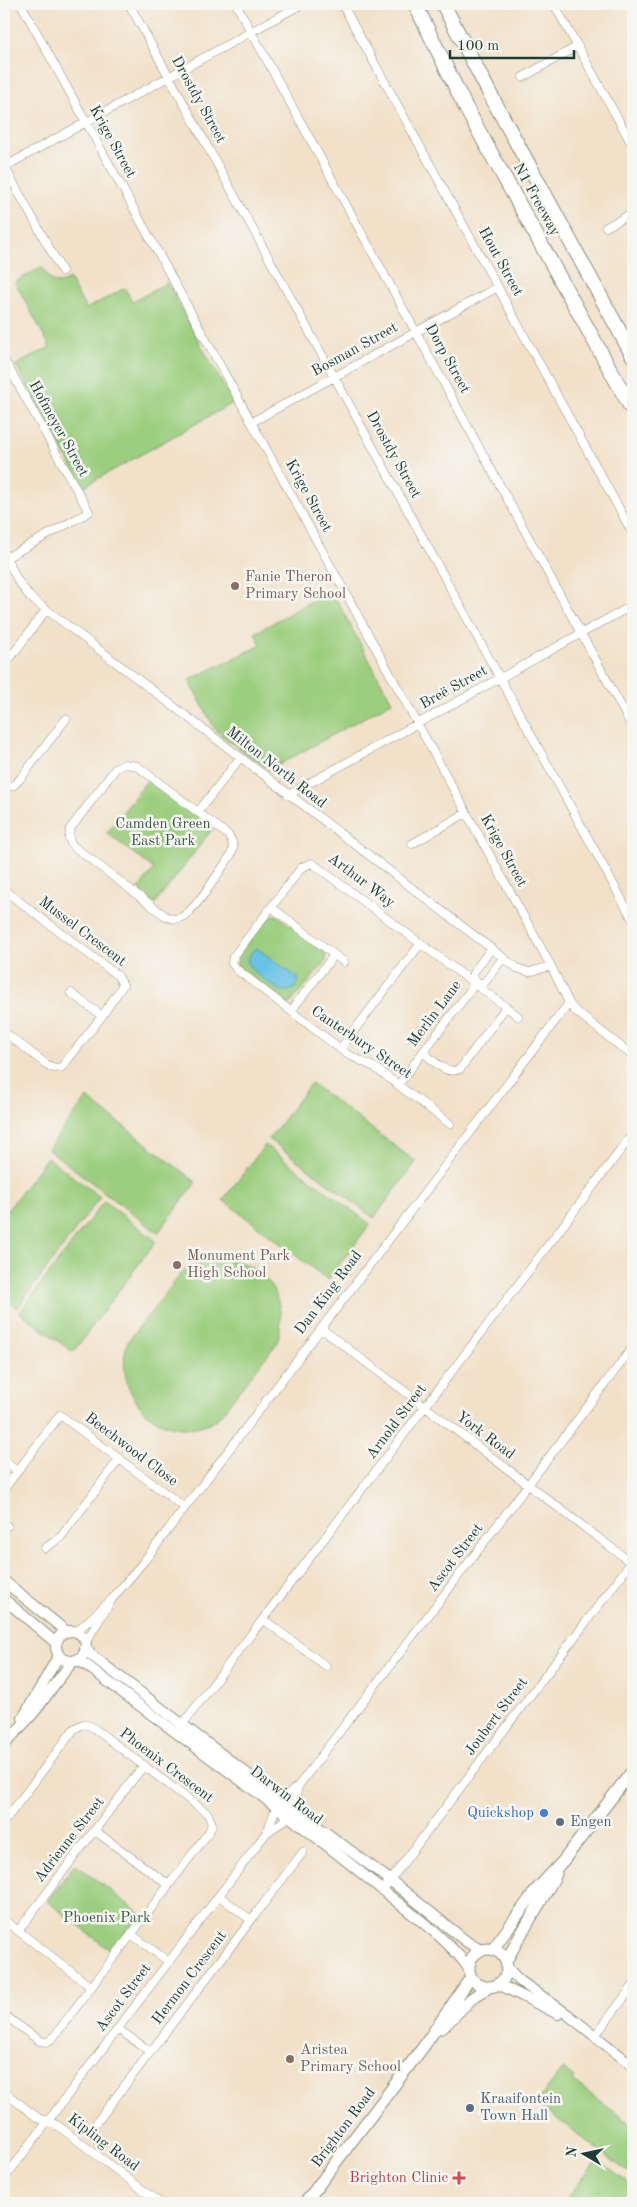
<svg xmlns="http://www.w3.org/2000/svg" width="637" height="2207" viewBox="0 0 637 2207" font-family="'Old Standard TT',serif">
  <rect width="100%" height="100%" fill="#f6f6f2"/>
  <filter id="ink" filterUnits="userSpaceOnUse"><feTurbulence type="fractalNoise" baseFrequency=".02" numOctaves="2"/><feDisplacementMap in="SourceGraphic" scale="10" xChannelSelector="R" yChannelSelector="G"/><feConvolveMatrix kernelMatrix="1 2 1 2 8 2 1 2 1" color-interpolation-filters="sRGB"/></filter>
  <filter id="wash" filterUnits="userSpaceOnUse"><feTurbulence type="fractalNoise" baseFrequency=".0096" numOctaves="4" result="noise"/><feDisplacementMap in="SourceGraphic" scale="20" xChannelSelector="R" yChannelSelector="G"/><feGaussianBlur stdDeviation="1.12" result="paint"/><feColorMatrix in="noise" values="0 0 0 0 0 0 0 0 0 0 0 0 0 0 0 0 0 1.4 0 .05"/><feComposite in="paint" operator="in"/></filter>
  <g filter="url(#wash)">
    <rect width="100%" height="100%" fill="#f2e1c9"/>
    <path fill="#9bce7e" stroke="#5d8659" d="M 42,267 C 50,280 54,288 69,279 L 86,309 L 125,288 L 132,302 L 167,283 L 233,403 L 83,487 L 16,365 L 50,347 L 15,282 Z
      M 331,590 L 392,702 L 269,770 L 216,731 L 189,680 L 261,645 L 255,633 Z
      M 148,779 L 213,828 L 155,904 L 137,891 L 154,869 L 107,833 Z
      M 273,915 L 278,916 L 325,952 L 326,961 L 290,1004 L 286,1003 L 237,965 L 238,956 L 267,918 Z
      M 311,1083 L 416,1162 L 374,1218 L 269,1139 Z
      M 87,1098 L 196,1182 L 158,1233 L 48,1149 Z
      M 265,1145 L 370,1224 L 328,1280 L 223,1200 Z
      M 47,1157 L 100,1197 L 17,1308 L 4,1298 L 4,1215 Z
      M 104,1201 L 156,1241 L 73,1352 L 20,1312 Z
      M 215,1259 C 263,1258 291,1297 277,1343 C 262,1362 247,1381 232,1400 C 227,1406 222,1416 215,1420 C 162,1449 110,1394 128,1341 L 185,1269 L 199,1262 Z
      M 75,1864 L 141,1914 L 112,1952 L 47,1901 Z
      M 563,2069 L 575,2078 L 573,2081 L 633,2126 L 633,2176 L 536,2103 Z
      M 597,2160 L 627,2182 L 630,2192 L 624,2203 L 564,2203 Z"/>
    <path fill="#69c3e7" stroke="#44808e" d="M 254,949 L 258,949 L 298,978 L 298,983 L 295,989 C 291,990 287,991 283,991 C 275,989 249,970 248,963 C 246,958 251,954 254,949 Z"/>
  </g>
  <g filter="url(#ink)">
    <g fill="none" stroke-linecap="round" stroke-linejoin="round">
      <defs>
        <path id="minor" d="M 21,4 L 551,966 L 569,1003 L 574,1010 L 633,1056
          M 129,4 L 633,920
          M 236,4 L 633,728
          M 342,4 L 633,534
          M 554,4 L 633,146
          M 523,77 L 578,46
          M 4,166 L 62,271
          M 4,167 L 302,4
          M 606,227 L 633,213
          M 4,359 L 89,512 L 4,559
          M 252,422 L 498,287
          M 4,553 L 18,581 L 30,597 L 517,968 L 529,972 L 551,966
          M 4,666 L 46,610
          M 125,764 L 137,766 L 228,835 C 233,841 235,847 231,855 C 221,869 196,910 182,917 C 176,920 170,919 164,915 L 73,846 L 69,839 L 70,829 L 116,768 Z
          M 4,787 L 14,785 L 20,779 L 66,719
          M 288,795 L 633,605
          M 198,812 L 240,758
          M 412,844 L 466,813
          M 4,890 L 118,976 L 123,985 L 102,1016 L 62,1067 L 54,1068 L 46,1064 L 4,1032
          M 271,907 L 344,962
          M 475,984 L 473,973 L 491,949
          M 71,993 L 102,1016
          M 291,1011 L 334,955
          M 340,1049 L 421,943
          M 423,1052 C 433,1060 446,1076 460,1069 L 506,1007
          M 398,1085 L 475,984 L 485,982 L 503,958
          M 450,1124 L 374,1067 L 347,1054 L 236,969 L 232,963 L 233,957 L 302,867 L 312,863 L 518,1016
          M 322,1329 L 633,1564
          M 4,1461 L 17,1471
          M 4,1489 L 60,1415 L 184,1507
          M 4,1523 L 7,1526
          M 45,1548 L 60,1538 L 120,1458
          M 264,1620 L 326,1666
          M 76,1632 L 112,1599 L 145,1560 L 569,1003
          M 85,1643 L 111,1601
          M 182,1725 L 633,1134
          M 279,1798 L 287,1795 L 299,1785 L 633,1347
          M 293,1809 L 298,1787
          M 4,1822 L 74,1729 L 83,1724 L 91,1726 L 208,1814 L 212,1824 L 209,1832 L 52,2039 L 46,2042 L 40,2041 L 4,2015
          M 95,1831 L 169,1885
          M 269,1831 L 289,1817
          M 382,1891 L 633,1560
          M 219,1896 L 251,1920
          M 4,1920 L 91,1987
          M 18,1931 L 144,1765
          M 131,1934 L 169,1962
          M 118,2029 L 151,2052
          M 594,2037 L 633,1986
          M 4,2092 L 38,2118 L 57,2125 L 160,2203
          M 97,2122 L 303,1852
          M 4,2179 L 267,1832 L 276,1808
          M 626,2203 L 633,2194"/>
        <path id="tertiary" d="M 4,1581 L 67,1632
          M 4,1599 L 56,1643
          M56 1646a15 15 0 1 1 30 0a15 15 0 1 1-30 0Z
          M 85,1647 L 91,1655 L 279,1798 L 390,1880 L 467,1942 L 481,1950
          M 76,1660 L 85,1664 C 183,1740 286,1810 381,1889 C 411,1914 445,1936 468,1967
          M 23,1718 L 59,1655
          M 4,1746 C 12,1735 21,1727 30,1717 C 46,1699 57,1678 74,1661
          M 507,1968 L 520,1981 L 567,2014 L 633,2066
          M 498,1984 L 558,2014"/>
        <path id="secondary" d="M469 1968a19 19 0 1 1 38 0a19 19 0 1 1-38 0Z
          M 493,1949 L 536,1890 L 563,1861 L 633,1770
          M 506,1962 C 521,1931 541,1904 556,1874
          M 442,2028 L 472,1998 L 489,1987
          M 305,2203 L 424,2046 L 471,1977"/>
        <path id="motorway" d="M 415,4 L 466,108 L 633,411
          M 443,4 L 490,94 L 633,356"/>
      </defs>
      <use href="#minor" stroke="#888f7e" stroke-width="9"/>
      <use href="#tertiary" stroke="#888f7e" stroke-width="12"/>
      <use href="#secondary" stroke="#888f7e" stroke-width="13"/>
      <use href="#motorway" stroke="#888f7e" stroke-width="16"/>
      <use href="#minor" stroke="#fff" stroke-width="8"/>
      <use href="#tertiary" stroke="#fff" stroke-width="10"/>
      <use href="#secondary" stroke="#fff" stroke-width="11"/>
      <use href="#motorway" stroke="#fff" stroke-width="14"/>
    </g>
  </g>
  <g fill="#8d6e63" stroke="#f6f6f2" stroke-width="2">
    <circle cx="235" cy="586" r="5"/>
    <circle cx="177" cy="1265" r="5"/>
    <circle cx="290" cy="2059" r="5"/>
  </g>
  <circle fill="#3f7fe0" stroke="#f6f6f2" stroke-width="2" cx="544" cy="1813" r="5"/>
  <g fill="#5c6f8a" stroke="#f6f6f2" stroke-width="2">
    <circle cx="560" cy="1822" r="5"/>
    <circle cx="470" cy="2108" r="5"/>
  </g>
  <path fill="#e0444e" stroke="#f6f6f2" stroke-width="2" d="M456.5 2170.5h5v5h5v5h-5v5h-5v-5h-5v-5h5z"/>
  <g text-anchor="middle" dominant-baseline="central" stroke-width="5" stroke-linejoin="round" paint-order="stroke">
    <g font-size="15" fill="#1f3d34" stroke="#f6f6f2">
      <text transform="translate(198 100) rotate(61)">Drostdy Street</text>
      <text transform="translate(112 142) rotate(61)">Krige Street</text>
      <text transform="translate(536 200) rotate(61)">N1 Freeway</text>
      <text transform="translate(500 262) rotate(61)">Hout Street</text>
      <text transform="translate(355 350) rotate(-29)">Bosman Street</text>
      <text transform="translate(447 359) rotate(61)">Dorp Street</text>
      <text transform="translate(58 429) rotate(61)">Hofmeyer Street</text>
      <text transform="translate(393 455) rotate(61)">Drostdy Street</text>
      <text transform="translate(308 496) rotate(61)">Krige Street</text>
      <text transform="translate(454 688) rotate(-29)">Breë Street</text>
      <text transform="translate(276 768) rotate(38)">Milton North Road</text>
      <text transform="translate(503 851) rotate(61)">Krige Street</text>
      <text transform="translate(361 881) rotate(37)">Arthur Way</text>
      <text transform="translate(82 932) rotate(37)">Mussel Crescent</text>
      <text transform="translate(435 1014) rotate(-53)">Merlin Lane</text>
      <text transform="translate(361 1043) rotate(34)">Canterbury Street</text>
      <text transform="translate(329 1293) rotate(-53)">Dan King Road</text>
      <text transform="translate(397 1422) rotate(-53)">Arnold Street</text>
      <text transform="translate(485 1436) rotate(37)">York Road</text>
      <text transform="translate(131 1450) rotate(37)">Beechwood Close</text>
      <text transform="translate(456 1558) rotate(-53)">Ascot Street</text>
      <text transform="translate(497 1717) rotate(-53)">Joubert Street</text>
      <text transform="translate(166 1766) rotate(37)">Phoenix Crescent</text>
      <text transform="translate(286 1796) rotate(37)">Darwin Road</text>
      <text transform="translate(70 1840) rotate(-52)">Adrienne Street</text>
      <text transform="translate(190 1978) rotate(-53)">Hermon Crescent</text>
      <text transform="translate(124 1998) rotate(-53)">Ascot Street</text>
      <text transform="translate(344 2128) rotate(-53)">Brighton Road</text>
      <text transform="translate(103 2143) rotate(37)">Kipling Road</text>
    </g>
    <g font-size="15" fill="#785e54" stroke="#f6f6f2" text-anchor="start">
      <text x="245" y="577">Fanie Theron<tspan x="245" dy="17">Primary School</tspan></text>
      <text x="187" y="1256">Monument Park<tspan x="187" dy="17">High School</tspan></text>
      <text x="300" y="2050">Aristea<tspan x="300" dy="17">Primary School</tspan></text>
    </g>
    <g font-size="15" fill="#385a43" stroke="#f6f6f2">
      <text x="163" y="824">Camden Green<tspan x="163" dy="17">East Park</tspan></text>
      <text x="107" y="1918">Phoenix Park</text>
    </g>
    <g font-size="15" fill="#366cbe" stroke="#f6f6f2" text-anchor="end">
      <text x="534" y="1813">Quickshop</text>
    </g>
    <g font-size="15" fill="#4e5e75" stroke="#f6f6f2" text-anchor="start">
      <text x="570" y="1822">Engen</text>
      <text x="480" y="2099">Kraaifontein<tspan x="480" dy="17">Town Hall</tspan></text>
    </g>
    <g font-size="15" fill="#be3a42" stroke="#f6f6f2" text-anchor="end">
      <text x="448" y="2178">Brighton Clinic</text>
    </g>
  </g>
  <rect width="637" height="2207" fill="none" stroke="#f6f6f2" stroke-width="20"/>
  <g transform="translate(584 2154) rotate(279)" stroke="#f6f6f2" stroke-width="4" paint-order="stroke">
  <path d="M0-4L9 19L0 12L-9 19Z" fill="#1f3d34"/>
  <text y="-8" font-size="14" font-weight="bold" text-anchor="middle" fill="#1f3d34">N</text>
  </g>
  <path d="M450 50v8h124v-8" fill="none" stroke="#1f3d34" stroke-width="2.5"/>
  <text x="457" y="50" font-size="15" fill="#1f3d34" stroke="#f6f6f2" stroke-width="4" paint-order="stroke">100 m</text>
</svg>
